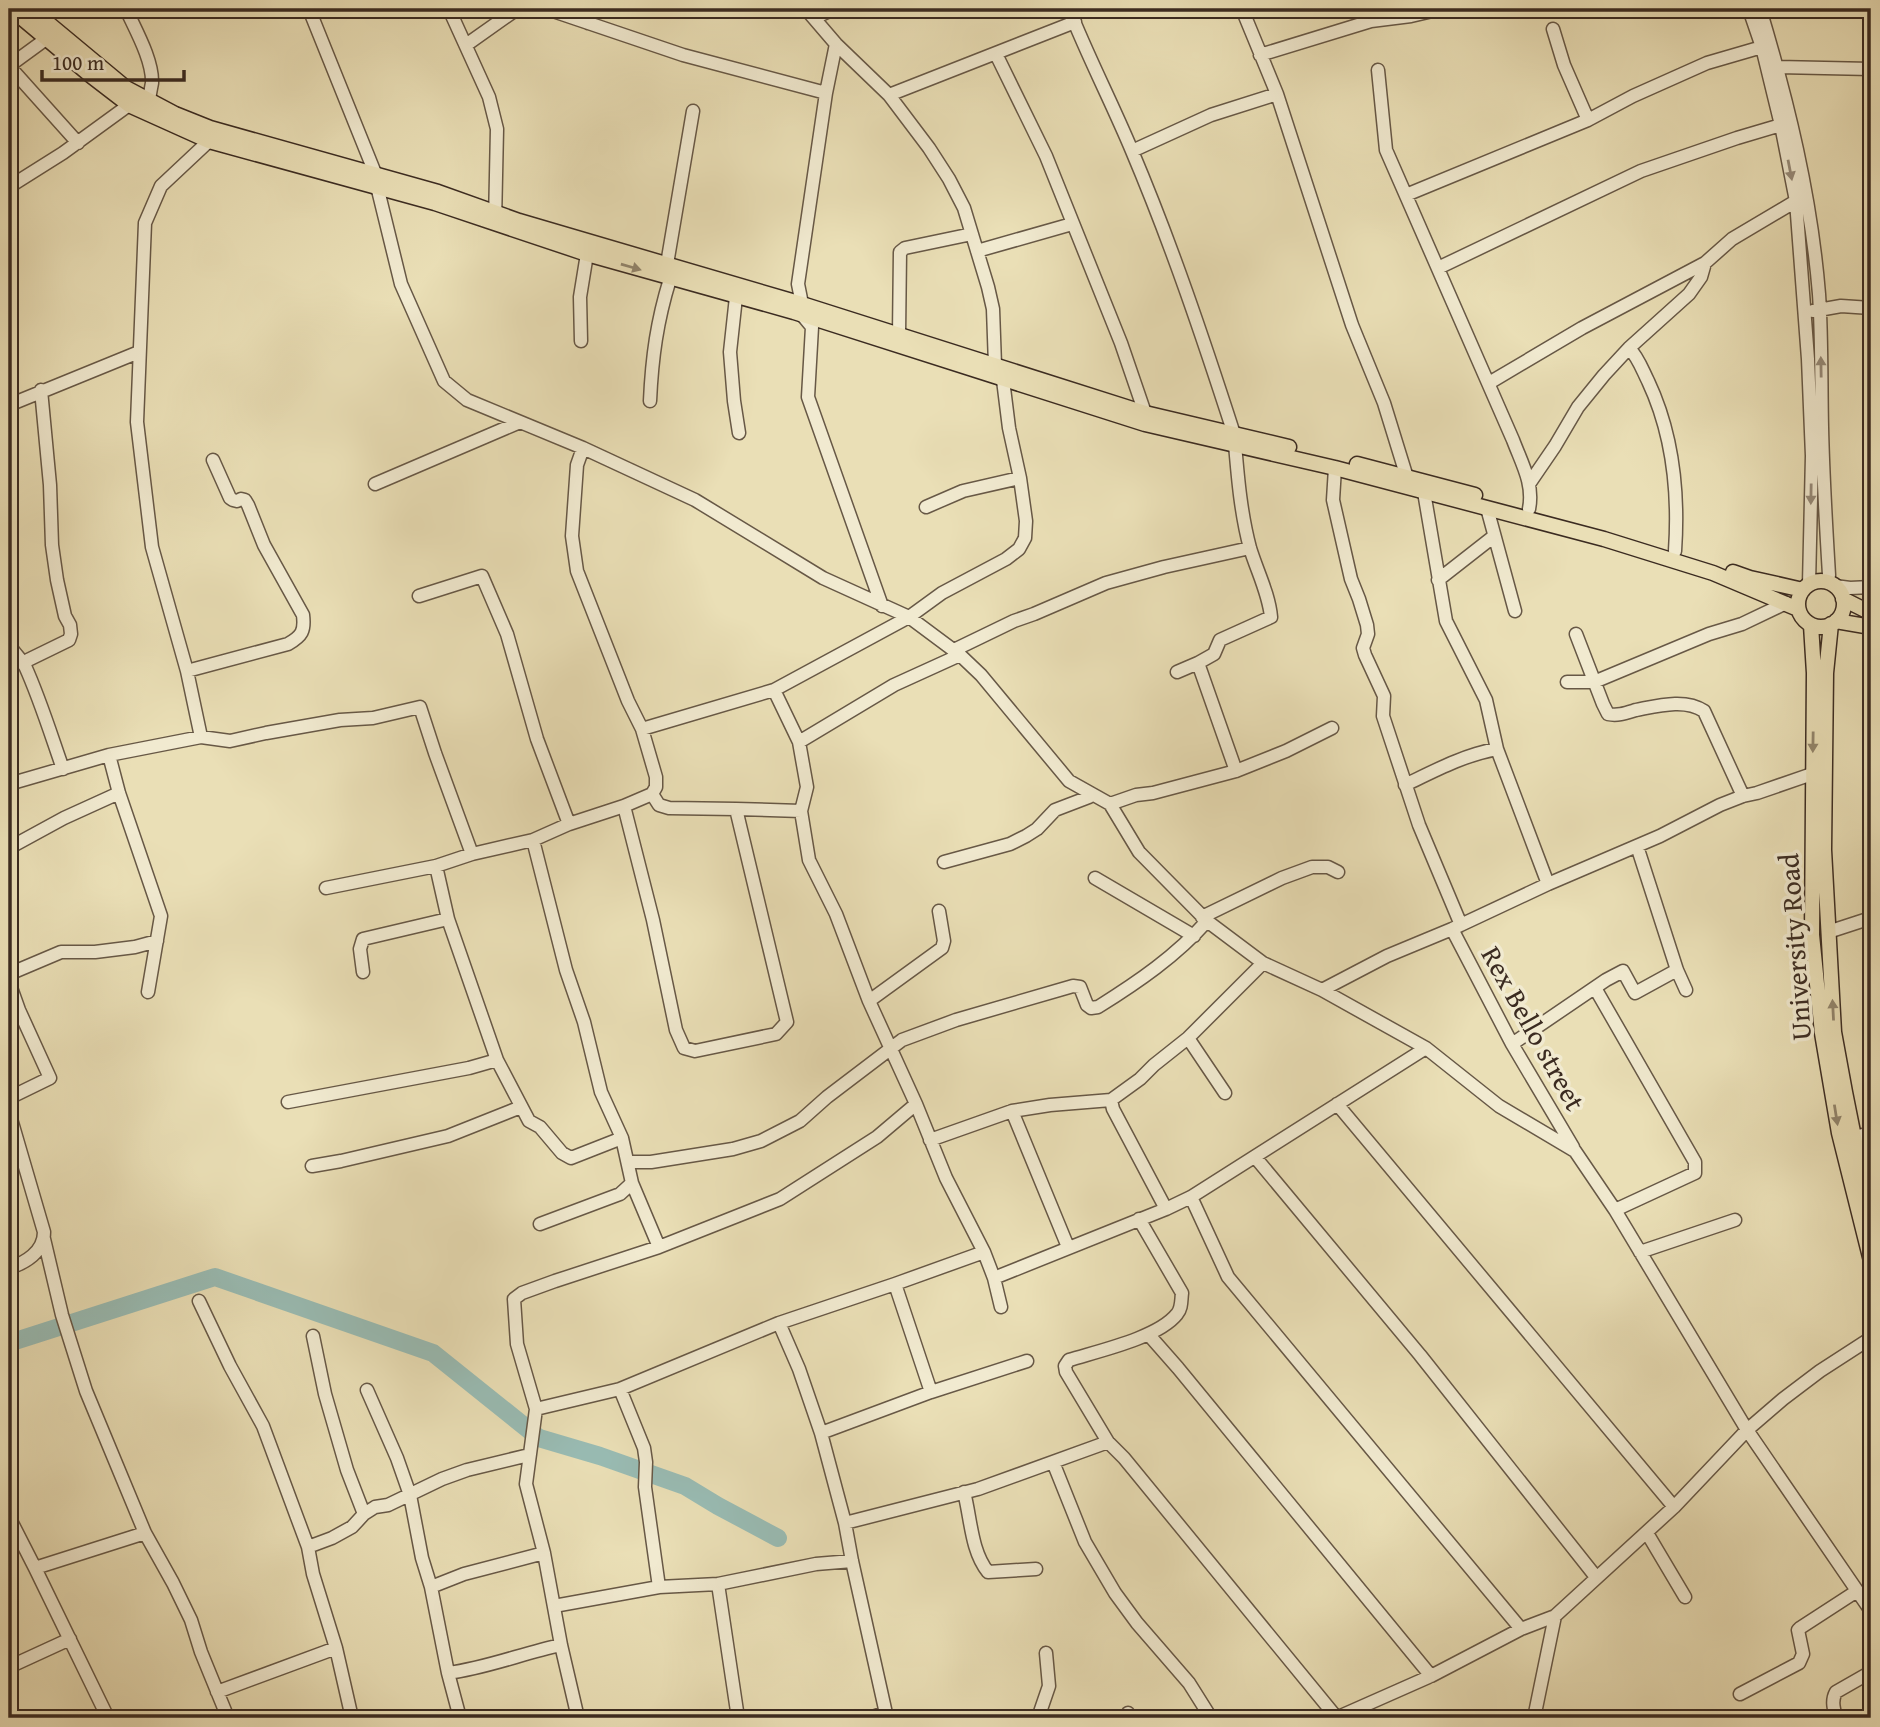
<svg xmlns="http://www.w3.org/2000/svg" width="1880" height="1727" viewBox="0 0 1880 1727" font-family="'Gentium Book Plus',serif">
  <rect width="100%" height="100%" fill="#eadfb6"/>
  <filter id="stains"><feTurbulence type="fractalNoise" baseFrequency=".00286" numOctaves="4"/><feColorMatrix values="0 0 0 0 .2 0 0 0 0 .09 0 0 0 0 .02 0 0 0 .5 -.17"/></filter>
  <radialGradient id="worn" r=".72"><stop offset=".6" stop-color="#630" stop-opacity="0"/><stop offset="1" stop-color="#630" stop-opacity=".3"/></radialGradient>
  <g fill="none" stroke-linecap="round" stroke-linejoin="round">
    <path stroke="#99bcb4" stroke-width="18" d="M 9,1343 L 215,1277 L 433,1353 L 539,1438 L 600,1456 L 685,1486 L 718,1506 L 778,1538"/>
    <defs>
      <path id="minor" d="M 126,9 C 135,29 153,60 152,83 C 151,88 150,94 149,99
        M 309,9 L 375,173
        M 449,9 L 489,97 L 497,129 L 495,222
        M 547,9 L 683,55 L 826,93
        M 806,9 L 836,44 L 889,95 L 929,148 L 949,179 L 964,208 L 988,287 L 993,309 L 995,365
        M 1069,9 C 1088,57 1112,103 1132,151 C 1171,243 1203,338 1234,434
        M 1242,9 L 1277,94 L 1352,325 L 1384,403 L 1409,484
        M 1749,9 L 1762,47 L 1781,125 L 1796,201 L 1808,359 L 1812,456 L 1809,584
        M 1760,9 C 1788,102 1811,196 1819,294 C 1822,338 1821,383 1822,427 C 1823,476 1826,526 1829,575 L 1827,582
        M 814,18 L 834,9
        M 588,23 L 592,9
        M 1553,29 L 1564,65 L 1588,120
        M 836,44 L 826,93 L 798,284 L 802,304 L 802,315 L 812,327 L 808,397 L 882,606
        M 466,45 L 517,9
        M 996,54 L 1046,156 L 1121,343 L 1145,413 L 1145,419
        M 1260,55 L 1371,21 L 1411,16 L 1441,9
        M 9,66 L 78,143
        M 9,66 L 46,39 L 53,32
        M 1777,67 L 1871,69
        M 1378,70 L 1386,150 L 1513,440 C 1522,464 1534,484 1529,509
        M 889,95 L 1075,22
        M 1132,151 L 1211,115 L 1277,94
        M 377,186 L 401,284 L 444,381 L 467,400 L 583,448 L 695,500 L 823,578 L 909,617 L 960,655 L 981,675 L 1069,781 L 1110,804 L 1139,852 L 1207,921 L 1263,963 L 1322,990 L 1426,1048 L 1499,1106 L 1575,1151 L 1615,1210 L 1747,1430 L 1871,1611
        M 9,187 L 63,153 L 129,105
        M 1406,195 L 1588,120 L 1633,96 L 1707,63 L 1762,47
        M 977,251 L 1072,224
        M 667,264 L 693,111
        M 1438,268 L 1641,171 L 1737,138 L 1781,125
        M 736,297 L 730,352 L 734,401 L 739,433
        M 1813,311 L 1841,306 L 1871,308
        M 899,335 L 900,252 L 905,248 L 972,234
        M 581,341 L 580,297 L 587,254
        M 1629,348 C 1638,357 1642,369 1648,381 C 1673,434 1679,493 1675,551
        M 1489,383 L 1582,328 L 1705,263 L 1732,239 L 1796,201
        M 650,401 C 652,357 657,321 670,279
        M 9,405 L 139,352
        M 1335,468 L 1333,500 L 1351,579 L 1359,599 L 1367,625 L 1368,634 L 1363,648 L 1365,655 L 1384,696 L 1383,716 L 1419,825 L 1461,925
        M 375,484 L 520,422
        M 1529,484 L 1555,446 L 1578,407 L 1604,375 L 1629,348 L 1689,294 L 1701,277 L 1705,263
        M 1424,492 L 1446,621 L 1486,700 L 1497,749
        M 926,507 L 963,491 L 1020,478
        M 1487,508 L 1515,611
        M 1438,580 L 1493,537
        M 1835,586 L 1850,588 L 1871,587
        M 419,596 L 482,576 L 507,634 L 537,739 L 569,824
        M 1576,634 L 1603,704 L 1608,714 C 1618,716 1626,713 1636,710 C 1657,706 1685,698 1704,711 L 1743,796
        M 9,644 C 13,652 21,659 25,666 C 40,699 51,735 63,769
        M 954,650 L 1014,621 L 1034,614 L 1106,583 L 1164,567 L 1250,548
        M 1198,663 L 1236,771
        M 24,665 L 28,660 L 69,640 L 71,634 L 70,625 L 65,616 L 57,580 L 52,545 L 50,485 L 41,390
        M 187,671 L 288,644 C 302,636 305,631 303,615 L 264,545 L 248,505 L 245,500 L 241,499 L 237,501 L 233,500 L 230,498 L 213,460
        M 1177,672 L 1198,663 L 1214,654 L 1220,640 L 1271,617 C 1269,594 1257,571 1250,548 C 1241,514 1238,480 1235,444
        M 1567,682 L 1594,682 L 1709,634 L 1742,624 L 1786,603
        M 642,729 L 774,690 L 909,617 L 942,593 L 1006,559 L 1019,549 L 1025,538 L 1026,521 L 1020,478 L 1009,428 L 1003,380
        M 201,737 L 187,671 L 152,547 L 137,422 L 145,223 L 161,186 L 209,141
        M 799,742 L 894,685 L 960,655
        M 109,755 L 119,793 L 161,916 L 148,992
        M 9,784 L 109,755 L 201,737 L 230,741 L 266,733 L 340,720 L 373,718 L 420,707 L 435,753 L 472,854
        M 1405,785 C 1436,770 1464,755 1497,749 L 1548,884
        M 652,794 L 659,805 L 669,808 L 736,809
        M 1110,804 L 1136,795 L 1153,793 L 1236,771 L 1286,751 L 1332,728
        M 624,806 L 653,920 L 676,1030 L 684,1048 L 695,1051 L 776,1034 L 787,1022 L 736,809 L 801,811
        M 533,840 L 566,970 L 584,1022 L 601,1092 L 622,1138 L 632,1183 L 659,1247
        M 1637,846 L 1677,970 L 1686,990
        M 9,848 L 64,818 L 119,793
        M 944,862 L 1010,844 L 1026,836 L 1037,829 L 1055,810 L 1089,797 L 1092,794
        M 436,866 L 448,919 L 497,1060 L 529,1121 L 540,1127 L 562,1153 L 571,1158 L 622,1138
        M 1095,878 L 1194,936
        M 326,888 L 436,866 L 472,854 L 533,840 L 569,824 L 624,806 L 652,794 L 656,787 L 656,777 L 642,729 L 628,701 L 577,571 L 572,536 L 577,465 L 583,448
        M 1202,917 L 1282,878 L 1312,867 L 1328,867 L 1338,872
        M 1452,929 L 1512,1044 L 1573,1147
        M 1828,932 L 1871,918
        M 363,972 L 360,949 L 363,939 L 448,919
        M 9,974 L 61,952 L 95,952 L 135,947 L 157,941
        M 9,982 L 19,1010 L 50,1078 L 9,1098
        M 1595,988 L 1695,1162 L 1695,1173 L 1615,1210
        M 1322,990 L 1387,956 L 1452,929 L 1548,884 L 1660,836 L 1720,805 L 1743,796 L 1757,793 L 1812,774
        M 869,1001 L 942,948 L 944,941 L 939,911
        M 1188,1038 L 1225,1093
        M 1512,1044 L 1606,980 L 1623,971 L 1635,993 L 1677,970
        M 1111,1100 L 1113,1109 L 1166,1209
        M 288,1102 L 469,1068 L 497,1060
        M 916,1104 L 946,1178 L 984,1252 L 994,1278 L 1001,1307
        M 1337,1104 L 1674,1507
        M 1012,1111 L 1050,1105 L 1111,1100 L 1140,1079 L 1154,1065 L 1188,1038 L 1263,963
        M 9,1112 L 44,1232 C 44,1252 25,1263 9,1268
        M 1854,1137 L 1871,1133
        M 930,1140 L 1012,1111 L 1068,1247
        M 1255,1157 L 1420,1355 L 1596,1577
        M 628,1162 L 651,1162 L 733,1149 L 761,1141 L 800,1121 L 827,1097 L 902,1040 L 956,1020 L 1073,986 L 1080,987 L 1087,1005 L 1091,1008 L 1098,1007 C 1138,982 1176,956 1207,921
        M 312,1166 L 341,1161 L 448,1136 L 521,1107
        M 1191,1197 L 1228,1277 L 1521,1629
        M 1139,1219 L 1182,1293 C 1181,1301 1182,1308 1177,1314 C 1158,1338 1098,1351 1069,1360 L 1065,1366 L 1066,1372 L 1108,1442 L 1124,1458 L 1337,1718
        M 540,1224 L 620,1194 L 632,1183
        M 44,1239 L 62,1315 L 86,1391 L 145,1533 L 173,1583 L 191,1620 L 201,1652 L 228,1718
        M 1640,1252 L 1735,1220
        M 994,1278 L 1166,1209 L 1191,1197 L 1426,1048
        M 895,1284 L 931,1392
        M 199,1301 L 230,1366 L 263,1426 L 308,1547 L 313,1574 L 336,1648 L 352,1718
        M 779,1323 L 799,1369 L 821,1433 L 845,1523 L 852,1561 L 887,1718
        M 1149,1335 L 1178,1368 L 1431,1676
        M 313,1336 L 325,1394 L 347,1470 L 364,1514
        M 620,1389 L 644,1448 L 646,1462 L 645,1487 L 659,1587
        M 367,1390 L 397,1458 L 410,1495 L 422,1558 L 431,1587 L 448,1673 L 460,1718
        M 536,1409 L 620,1389 L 779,1323 L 895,1284 L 984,1252
        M 821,1433 L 931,1392 L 1027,1361
        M 1053,1462 L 1085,1542 L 1115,1593 L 1137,1623 L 1189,1683 L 1211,1718
        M 964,1492 C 971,1519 971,1551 988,1572 L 1036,1569
        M 9,1517 L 35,1568 L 108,1718
        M 845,1523 L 978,1489 L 1108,1442
        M 1647,1533 L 1685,1597
        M 308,1547 L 332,1538 L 352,1527 L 364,1514 L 375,1507 L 388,1505 L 442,1479 L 467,1470 L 529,1455
        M 35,1568 L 145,1533
        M 718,1584 L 738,1718
        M 431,1587 L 464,1574 L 544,1553
        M 554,1606 L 659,1587 L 718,1584 L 816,1564 L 852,1561
        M 9,1667 L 70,1639
        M 448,1673 C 487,1668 523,1653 561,1645
        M 217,1692 L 336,1648
        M 1740,1694 L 1799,1663 L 1803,1654 L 1798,1630 L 1800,1628 L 1857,1591
        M 1128,1713 L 1130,1718
        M 578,1718 L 561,1645 L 544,1553 L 526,1484 L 536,1409 L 517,1344 L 514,1299 L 522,1293 L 555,1281 L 659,1247 L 780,1199 L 877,1137 L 916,1104 L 869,1001 L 836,914 L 809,860 L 801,811 L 807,787 L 799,742 L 774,690
        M 869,1718 L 884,1713
        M 1038,1718 L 1049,1686 L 1046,1653
        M 1336,1718 L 1431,1676 L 1521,1629 L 1555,1616
        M 1534,1718 L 1555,1616 L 1674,1507 L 1747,1430 L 1783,1399 L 1820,1371 L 1871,1338
        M 1836,1718 C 1834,1709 1831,1701 1836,1692 L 1871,1672"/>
      <path id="major" d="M 11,9 L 90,75 L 129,105 L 209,141 L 435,203 L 587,254 L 794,312 L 1145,424 L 1335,468 L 1604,539 L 1713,573 L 1798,609
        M 31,9 L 126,88 L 175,114 L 210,128 L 438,192 L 519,221 L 802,304 L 1145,413 L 1289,447
        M 1357,464 L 1475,495
        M 1733,572 L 1750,578 L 1803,590
        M1798 604a23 23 0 1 1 46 0a23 23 0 1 1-46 0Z
        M 1843,599 L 1871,613
        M 1836,621 L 1871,627
        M 1831,624 L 1826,673 L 1824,850 L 1834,1032 L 1845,1092 L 1871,1222
        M 1811,625 L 1814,673 L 1812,935 L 1822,1033 L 1839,1133 L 1871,1261"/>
    </defs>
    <use href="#minor" stroke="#675846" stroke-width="15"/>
    <use href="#major" stroke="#3b2b21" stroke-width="17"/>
    <use href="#minor" stroke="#f1ead0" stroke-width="12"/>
    <use href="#major" stroke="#eadfb6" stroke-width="14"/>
  </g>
  <defs><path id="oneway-solid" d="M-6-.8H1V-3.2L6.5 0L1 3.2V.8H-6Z" transform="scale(1.75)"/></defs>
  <g fill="#968a78">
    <use href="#oneway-solid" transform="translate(1790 170) rotate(79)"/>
    <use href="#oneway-solid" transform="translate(1821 367) rotate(-91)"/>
    <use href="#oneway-solid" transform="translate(1811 494) rotate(91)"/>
  </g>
  <g fill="#92856c">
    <use href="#oneway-solid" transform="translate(631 267) rotate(16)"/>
    <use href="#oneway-solid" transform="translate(1813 742) rotate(91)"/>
    <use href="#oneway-solid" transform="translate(1833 1010) rotate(-93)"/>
    <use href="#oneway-solid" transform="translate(1836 1115) rotate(81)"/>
  </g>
  <g text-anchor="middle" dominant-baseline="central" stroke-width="7" stroke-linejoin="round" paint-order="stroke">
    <g font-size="28" fill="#3b2b21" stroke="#f1ead0">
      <text transform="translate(1794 947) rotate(-94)">University Road</text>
      <text transform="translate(1534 1028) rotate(61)">Rex Bello street</text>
    </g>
  </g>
  <rect width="1880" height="1727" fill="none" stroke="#eadfb6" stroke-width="35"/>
  <rect x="10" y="10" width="1859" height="1706" fill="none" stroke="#3b2b21" stroke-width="3.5"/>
  <rect x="18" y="18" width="1845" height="1692" fill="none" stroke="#3b2b21" stroke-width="2"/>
  <path d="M42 70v10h142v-10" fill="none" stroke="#3b2b21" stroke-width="3.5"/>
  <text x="52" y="70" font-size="21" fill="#3b2b21" stroke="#f1ead0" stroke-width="5" paint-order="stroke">100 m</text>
  <rect width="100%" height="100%" filter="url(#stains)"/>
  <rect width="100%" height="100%" fill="url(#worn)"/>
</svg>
